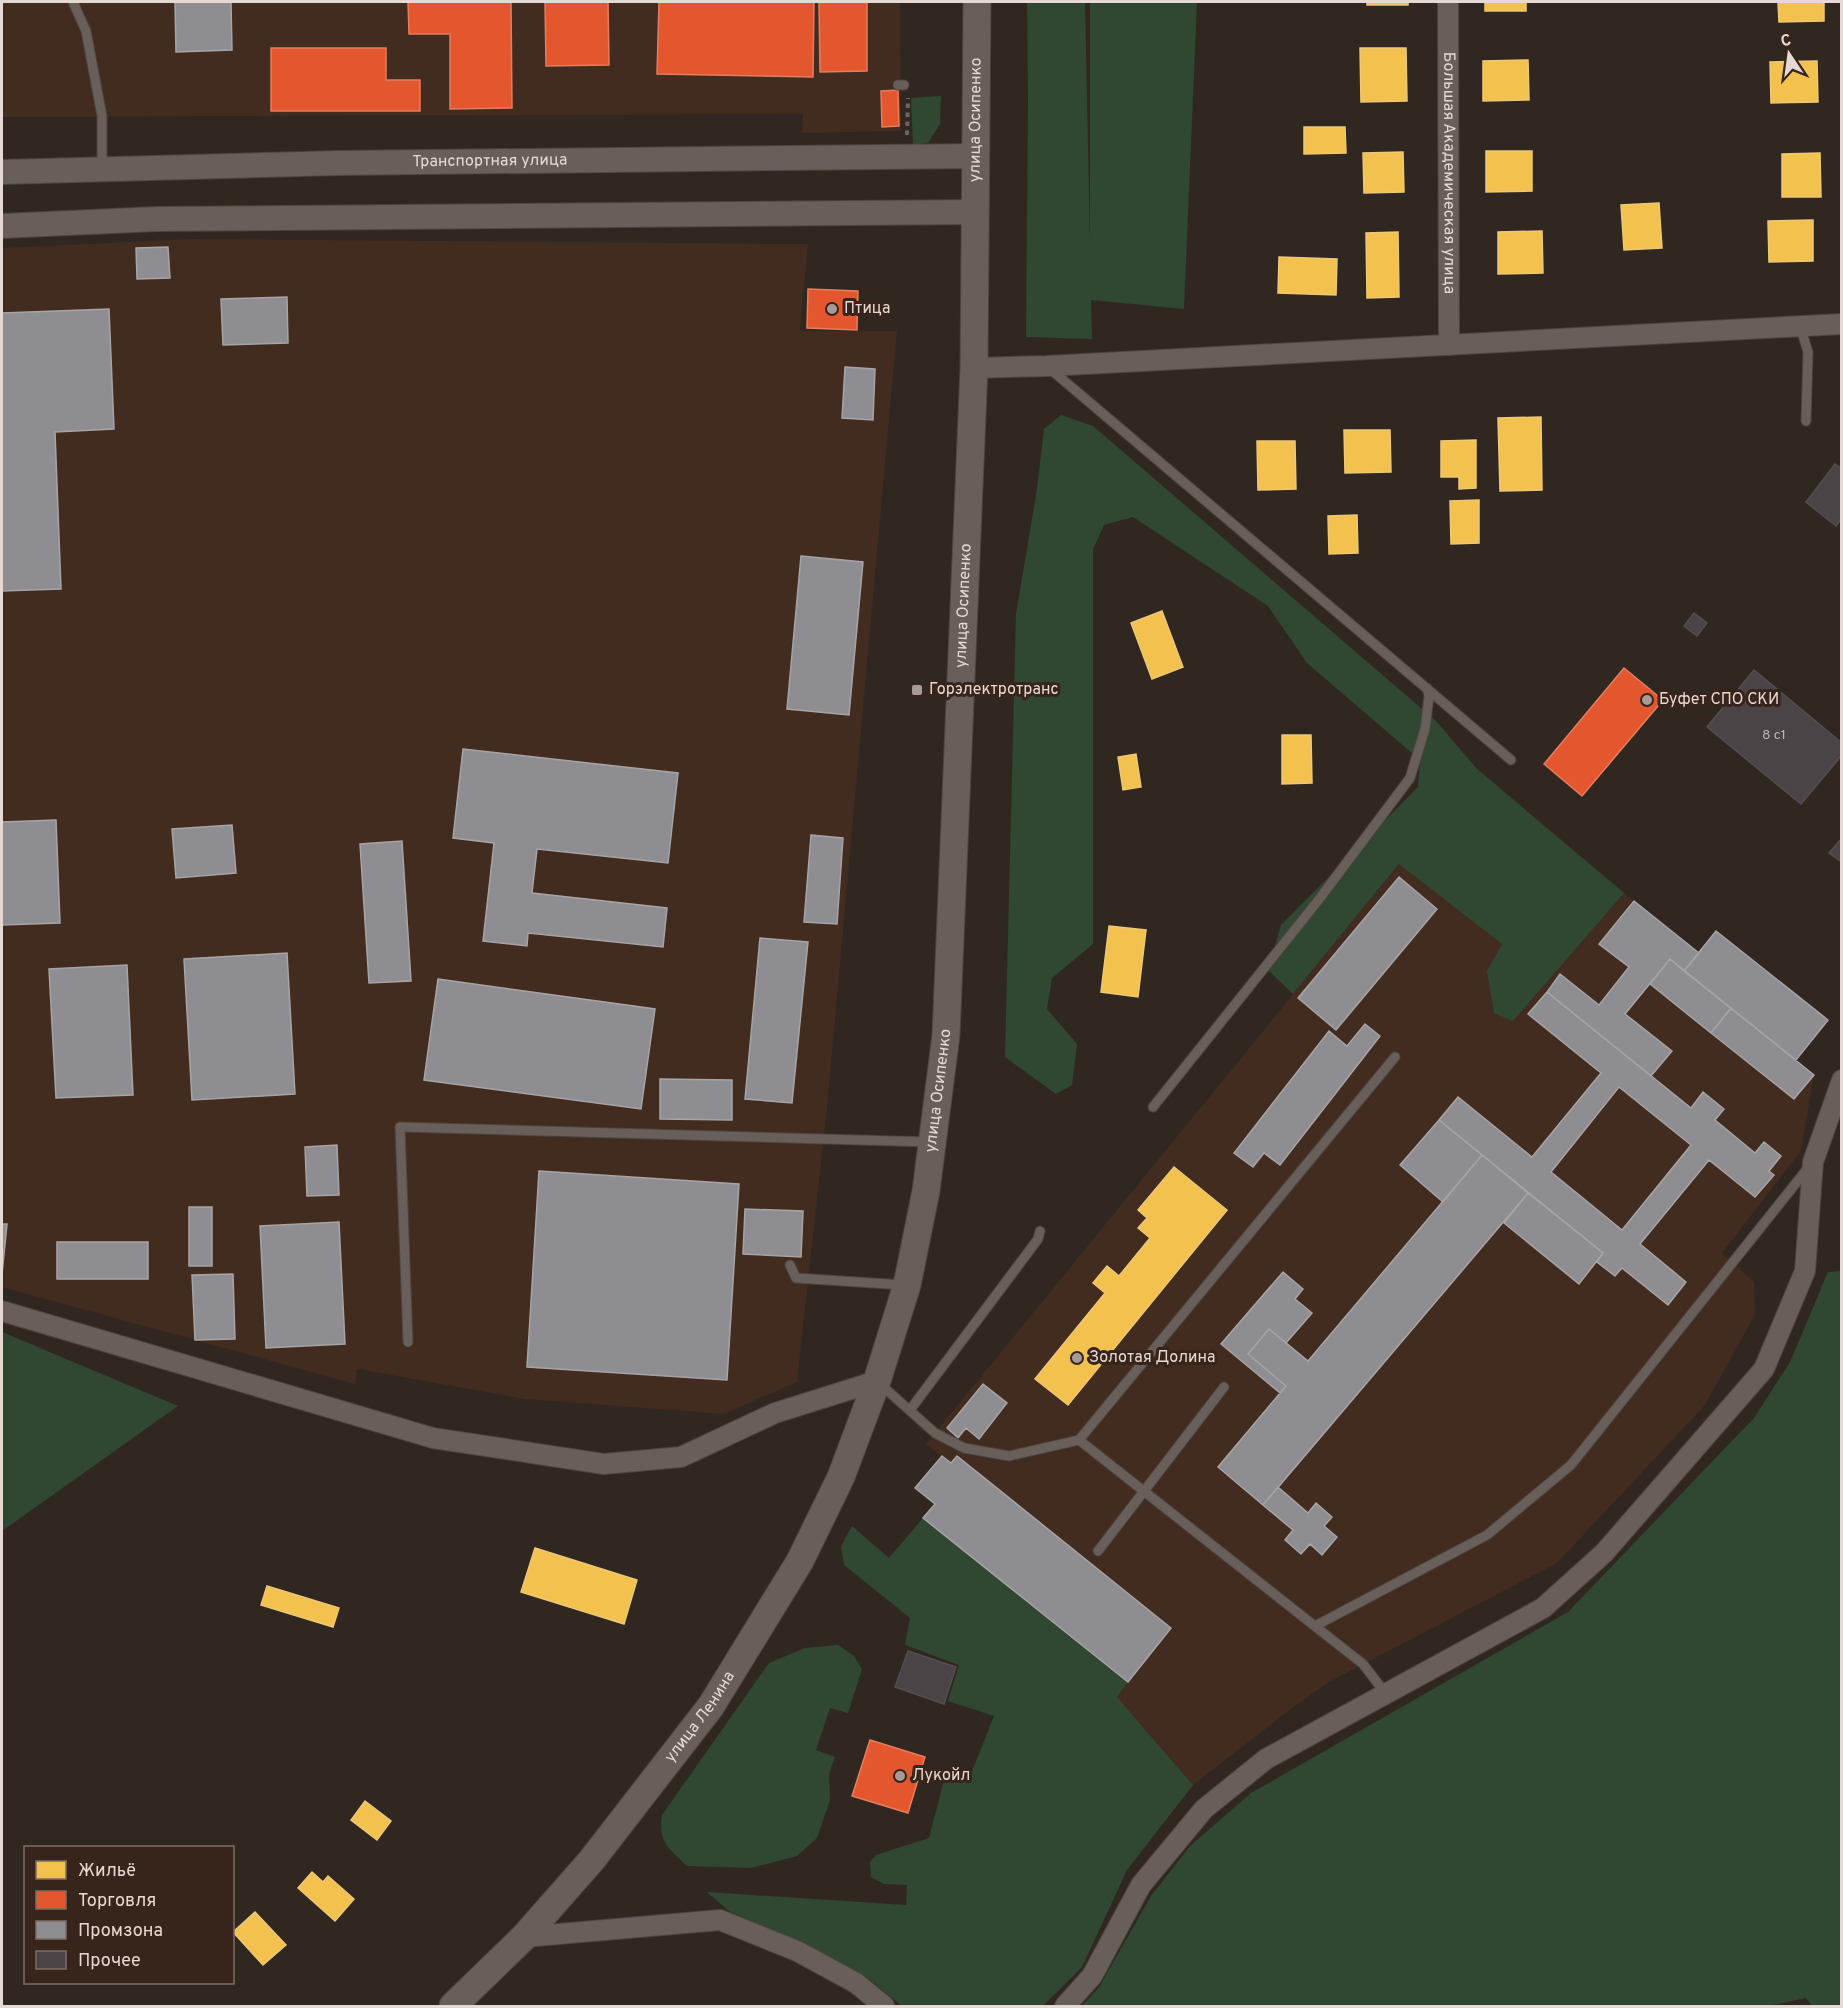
<svg xmlns="http://www.w3.org/2000/svg" width="1843" height="2008" viewBox="0 0 1843 2008" font-family="Overpass,sans-serif">
  <rect width="100%" height="100%" fill="#312721"/>
  <path fill="#422b1f" d="M 2,2 L 900,2 L 901,131 L 802,133 L 803,114 L 2,117 Z
    M 193,239 L 808,244 L 800,331 L 897,331 L 827,1108 L 797,1382 L 724,1414 L 525,1399 L 357,1369 L 355,1384 L 2,1287 L 2,248 Z
    M 1477,769 L 1634,901 L 1698,952 L 1716,931 L 1796,1060 L 1814,1075 L 1801,1151 L 1722,1253 L 1754,1282 L 1755,1315 L 1705,1405 L 1557,1563 L 1329,1682 L 1287,1712 L 1193,1785 L 1116,1696 L 1127,1681 L 923,1518 L 935,1504 L 915,1488 L 941,1456 L 926,1444 Z"/>
  <path fill="#304831" d="M 1027,2 L 1085,2 L 1090,245 L 1090,2 L 1197,2 L 1184,309 L 1091,300 L 1092,339 L 1026,337 L 1028,100 Z
    M 941,96 L 940,124 L 928,143 L 913,145 L 911,98 Z
    M 1061,415 L 1093,426 L 1436,721 L 1477,769 L 1624,893 L 1513,1021 L 1494,1013 L 1487,971 L 1502,944 L 1399,864 L 1293,994 L 1268,970 L 1281,925 L 1418,787 L 1420,760 L 1307,663 L 1268,606 L 1133,517 L 1104,525 L 1093,549 L 1093,944 L 1052,978 L 1047,1009 L 1077,1044 L 1072,1085 L 1056,1094 L 1005,1057 L 1016,614 L 1037,489 L 1044,429 Z
    M 1841,1271 L 1841,2006 L 1812,2006 L 1806,1998 L 1768,2006 L 1082,2006 L 1099,1987 L 1151,1896 L 1190,1846 L 1251,1793 L 1568,1612 L 1754,1418 L 1790,1362 L 1828,1272 Z
    M 2,1332 L 178,1406 L 2,1531 Z
    M 923,1518 L 1128,1682 L 1117,1697 L 1193,1785 L 1127,1870 L 1082,1967 L 1043,2006 L 902,2006 L 864,1975 L 729,1911 L 707,1892 L 906,1905 L 907,1885 L 884,1884 L 871,1877 L 870,1862 L 876,1855 L 929,1838 L 945,1776 L 971,1774 L 994,1716 L 948,1701 L 959,1665 L 905,1645 L 910,1618 L 844,1565 L 841,1546 L 852,1526 L 889,1558 Z
    M 838,1645 L 854,1656 L 862,1669 L 848,1713 L 830,1708 L 816,1750 L 835,1757 L 829,1774 L 830,1800 L 817,1838 L 797,1856 L 751,1868 L 687,1866 C 669,1848 658,1843 662,1815 L 769,1663 L 805,1648 Z"/>
  <path fill="#f2c14e" stroke="#eec876" stroke-width="1.5" d="M 1367,2 L 1408,2 L 1408,5 L 1367,5 Z
    M 1485,2 L 1526,2 L 1526,11 L 1485,11 Z
    M 1778,2 L 1824,2 L 1824,21 L 1779,22 Z
    M 1360,48 L 1406,48 L 1407,101 L 1361,102 Z
    M 1528,60 L 1529,100 L 1483,101 L 1483,61 Z
    M 1817,61 L 1818,102 L 1771,103 L 1770,62 Z
    M 1304,127 L 1345,127 L 1346,153 L 1304,154 Z
    M 1486,151 L 1532,151 L 1532,191 L 1486,192 Z
    M 1403,152 L 1404,192 L 1364,193 L 1363,153 Z
    M 1820,153 L 1821,197 L 1782,197 L 1782,154 Z
    M 1659,203 L 1662,248 L 1624,250 L 1621,205 Z
    M 1813,220 L 1813,261 L 1769,262 L 1768,221 Z
    M 1542,231 L 1543,273 L 1498,274 L 1498,232 Z
    M 1398,232 L 1399,297 L 1367,298 L 1366,233 Z
    M 1279,257 L 1337,259 L 1336,295 L 1278,293 Z
    M 1541,417 L 1542,490 L 1500,491 L 1498,418 Z
    M 1344,430 L 1390,430 L 1391,472 L 1345,473 Z
    M 1476,440 L 1476,488 L 1459,489 L 1459,477 L 1441,477 L 1441,441 Z
    M 1257,441 L 1295,441 L 1296,489 L 1258,490 Z
    M 1479,500 L 1479,543 L 1451,544 L 1450,501 Z
    M 1357,515 L 1358,553 L 1329,554 L 1328,516 Z
    M 1162,611 L 1183,667 L 1152,679 L 1131,623 Z
    M 1282,735 L 1311,735 L 1312,783 L 1282,784 Z
    M 1136,754 L 1141,787 L 1123,790 L 1118,757 Z
    M 1109,926 L 1146,930 L 1138,997 L 1101,992 Z
    M 1174,1167 L 1227,1210 L 1068,1405 L 1035,1379 L 1105,1293 L 1093,1283 L 1107,1266 L 1119,1276 L 1150,1238 L 1138,1228 L 1147,1218 L 1138,1210 Z
    M 535,1548 L 637,1580 L 624,1624 L 521,1592 Z
    M 267,1586 L 339,1608 L 333,1627 L 261,1605 Z
    M 365,1801 L 391,1821 L 377,1840 L 351,1820 Z
    M 312,1872 L 323,1882 L 328,1876 L 354,1899 L 335,1921 L 298,1888 Z
    M 255,1912 L 286,1945 L 263,1965 L 233,1932 Z"/>
  <path fill="#e4572e" stroke="#e57e60" stroke-width="1.5" d="M 408,2 L 511,2 L 512,108 L 450,109 L 450,34 L 409,34 Z
    M 545,2 L 608,2 L 609,65 L 546,66 Z
    M 659,2 L 814,2 L 813,77 L 657,74 Z
    M 819,2 L 867,2 L 867,71 L 820,72 Z
    M 271,48 L 386,48 L 386,80 L 420,80 L 420,111 L 271,111 Z
    M 898,90 L 899,126 L 882,127 L 881,91 Z
    M 808,289 L 858,291 L 857,330 L 807,328 Z
    M 1624,668 L 1663,700 L 1582,796 L 1544,764 Z
    M 870,1740 L 925,1757 L 908,1813 L 852,1796 Z"/>
  <path fill="#8d8d92" stroke="#a8a4a6" stroke-width="1.5" fill-rule="evenodd" d="M 175,2 L 231,2 L 232,50 L 176,52 Z
    M 168,247 L 170,278 L 137,279 L 136,248 Z
    M 287,297 L 288,343 L 223,345 L 221,299 Z
    M 109,309 L 114,429 L 55,432 L 61,589 L 2,591 L 2,313 Z
    M 845,367 L 875,369 L 873,420 L 842,418 Z
    M 801,556 L 863,562 L 849,715 L 787,709 Z
    M 463,749 L 678,773 L 668,863 L 537,849 L 532,893 L 667,908 L 663,947 L 528,933 L 527,946 L 483,941 L 494,843 L 453,838 Z
    M 56,820 L 60,923 L 2,925 L 2,822 Z
    M 232,825 L 236,873 L 176,878 L 172,829 Z
    M 811,835 L 843,838 L 837,924 L 804,922 Z
    M 402,841 L 411,981 L 369,983 L 360,844 Z
    M 1399,877 L 1437,909 L 1336,1030 L 1298,998 Z
    M 1634,901 L 1699,953 L 1684,971 L 1670,959 L 1625,1014 L 1672,1051 L 1651,1076 L 1547,992 L 1560,974 L 1599,1005 L 1629,967 L 1599,944 Z
    M 1716,931 L 1828,1020 L 1796,1060 L 1684,971 Z
    M 760,938 L 808,942 L 792,1103 L 745,1099 Z
    M 287,953 L 295,1094 L 192,1100 L 184,959 Z
    M 1670,959 L 1731,1008 L 1711,1033 L 1650,984 Z
    M 127,965 L 133,1095 L 56,1098 L 49,969 Z
    M 438,979 L 655,1009 L 641,1109 L 424,1080 Z
    M 1547,992 L 1691,1108 L 1703,1092 L 1724,1109 L 1715,1120 L 1755,1153 L 1764,1142 L 1781,1156 L 1769,1171 L 1774,1175 L 1755,1197 L 1709,1160 L 1640,1244 L 1686,1282 L 1668,1305 L 1622,1268 L 1615,1276 L 1597,1262 L 1603,1253 L 1439,1120 L 1458,1097 L 1532,1157 L 1601,1073 L 1528,1014 ZM 1619,1087 L 1691,1145 L 1622,1230 L 1551,1172 Z
    M 1731,1008 L 1814,1075 L 1794,1099 L 1711,1033 Z
    M 1365,1024 L 1380,1036 L 1280,1165 L 1264,1153 L 1253,1167 L 1234,1153 L 1329,1031 L 1347,1046 Z
    M 660,1079 L 732,1080 L 732,1120 L 660,1119 Z
    M 1439,1120 L 1482,1155 L 1443,1202 L 1400,1165 Z
    M 337,1145 L 339,1195 L 307,1196 L 305,1147 Z
    M 1482,1155 L 1528,1193 L 1263,1505 L 1218,1467 L 1286,1386 L 1248,1354 L 1269,1329 L 1308,1361 Z
    M 539,1171 L 739,1184 L 727,1380 L 527,1367 Z
    M 1528,1193 L 1603,1253 L 1579,1284 L 1504,1223 Z
    M 189,1207 L 212,1207 L 212,1266 L 189,1266 Z
    M 745,1209 L 803,1211 L 801,1257 L 743,1254 Z
    M 339,1222 L 345,1344 L 266,1348 L 260,1226 Z
    M 2,1224 L 7,1224 L 2,1274 Z
    M 57,1242 L 148,1242 L 148,1279 L 57,1279 Z
    M 1283,1272 L 1303,1289 L 1295,1299 L 1312,1313 L 1286,1343 L 1269,1329 L 1248,1354 L 1286,1386 L 1280,1393 L 1221,1344 Z
    M 233,1274 L 235,1339 L 195,1340 L 192,1275 Z
    M 983,1384 L 1007,1403 L 979,1439 L 966,1428 L 958,1438 L 947,1428 Z
    M 942,1456 L 951,1463 L 957,1456 L 1171,1628 L 1128,1682 L 923,1518 L 935,1504 L 915,1488 Z
    M 1278,1487 L 1308,1513 L 1316,1503 L 1332,1517 L 1324,1526 L 1337,1537 L 1322,1555 L 1310,1544 L 1301,1554 L 1285,1540 L 1293,1530 L 1263,1505 Z"/>
  <path fill="#4b4447" stroke="#544e4e" stroke-width="1.5" d="M 1835,464 L 1842,469 L 1842,518 L 1836,526 L 1806,502 Z
    M 1694,613 L 1707,623 L 1697,636 L 1684,626 Z
    M 1754,670 L 1842,743 L 1842,755 L 1801,804 L 1707,727 Z
    M 1842,838 L 1842,862 L 1829,853 Z
    M 908,1651 L 956,1667 L 944,1704 L 895,1687 Z"/>
  <g fill="none" stroke-linecap="round" stroke-linejoin="round">
    <defs>
      <path id="service" d="M 73,2 L 86,31 L 102,116 L 102,167
        M 898,85 L 904,85
        M 1800,326 L 1808,352 L 1806,421
        M 1049,368 L 1511,760
        M 1153,1107 L 1317,902 L 1410,778 L 1425,729 L 1429,696 L 1427,688
        M 790,1265 L 796,1278 L 904,1285
        M 408,1342 L 400,1127 L 930,1142
        M 880,1384 L 935,1433 L 964,1448 L 1009,1456 L 1079,1440 L 1395,1057
        M 910,1410 L 1038,1239 L 1040,1231
        M 1079,1440 L 1363,1664 L 1386,1694
        M 1098,1551 L 1224,1387
        M 1315,1626 L 1487,1535 L 1571,1465 L 1808,1168"/>
      <g id="minor">
        <path id="s1" d="M 1448,2 L 1449,345"/>
        <path d="M 974,368 L 1047,366 L 1842,324"/>
        <path d="M 2,1311 L 433,1438 L 604,1464 L 681,1457 L 775,1413 L 877,1381"/>
        <path d="M 524,1937 L 720,1920 L 797,1951 L 856,1983 L 884,2006"/>
        <path d="M 1065,2006 L 1092,1976 L 1141,1885 L 1204,1809 L 1266,1759 L 1543,1608 L 1604,1553 L 1764,1369 L 1805,1271 L 1813,1162 L 1842,1080"/>
      </g>
      <g id="tertiary">
        <path id="s2" d="M 2,172 L 339,163 L 977,156"/>
        <path d="M 2,226 L 157,219 L 976,212"/>
      </g>
      <g id="secondary">
        <path id="s3" d="M 453,2006 L 524,1937 L 591,1861 L 711,1706 L 800,1561 L 841,1477 L 877,1381 L 907,1285 L 926,1191 L 946,1035 L 974,368 L 977,2"/>
      </g>
    </defs>
    <use href="#service" stroke="#4d4440" stroke-width="11"/>
    <use href="#minor" stroke="#4d4440" stroke-width="22"/>
    <use href="#tertiary" stroke="#4d4440" stroke-width="26"/>
    <use href="#secondary" stroke="#4d4440" stroke-width="29"/>
    <path stroke="#6c6461" stroke-width="4" stroke-dasharray="4.5 4.5" stroke-linecap="butt" d="M 907,135 L 908,98"/>
    <use href="#service" stroke="#685f5b" stroke-width="9"/>
    <use href="#minor" stroke="#685f5b" stroke-width="20"/>
    <use href="#tertiary" stroke="#685f5b" stroke-width="24"/>
    <use href="#secondary" stroke="#685f5b" stroke-width="27"/>
  </g>
  <g fill="#a79b95" stroke="#37251b" stroke-width="2">
    <circle cx="832" cy="309" r="6"/>
    <rect x="911" y="684" width="12" height="12" rx="3"/>
    <circle cx="1647" cy="700" r="6"/>
    <circle cx="1077" cy="1358" r="6"/>
    <circle cx="900" cy="1776" r="6"/>
  </g>
  <g text-anchor="middle" dominant-baseline="central" stroke-width="6" stroke-linejoin="round" paint-order="stroke">
    <g font-size="14" fill="#bfb4b0">
      <text x="1774" y="735">8 с1</text>
    </g>
    <g font-size="16" fill="#e6d9d3" stroke="#37251b">
      <text stroke="none"><textPath href="#s3" startOffset="2032">улица Осипенко</textPath></text>
      <text stroke="none"><textPath href="#s2" startOffset="488">Транспортная улица</textPath></text>
      <text stroke="none"><textPath href="#s1" startOffset="171">Большая Академическая улица</textPath></text>
      <text stroke="none"><textPath href="#s3" startOffset="1546">улица Осипенко</textPath></text>
      <text stroke="none"><textPath href="#s3" startOffset="1060">улица Осипенко</textPath></text>
      <text stroke="none"><textPath href="#s3" startOffset="381">улица Ленина</textPath></text>
    </g>
    <g font-size="16" fill="#e6d9d3" stroke="#37251b" text-anchor="start">
      <text x="844" y="309">Птица</text>
      <text x="929" y="690">Горэлектротранс</text>
      <text x="1659" y="700">Буфет СПО СКИ</text>
      <text x="1089" y="1358">Золотая Долина</text>
      <text x="912" y="1776">Лукойл</text>
    </g>
  </g>
  <rect width="1843" height="2008" fill="none" stroke="#e6d9d3" stroke-width="6"/>
  <rect x="24" y="1846" width="210" height="138" fill="#37251b" stroke="#7d6d65" stroke-width="1.5"/>
  <rect x="36" y="1861" width="30" height="18" fill="#f2c14e" stroke="#7d6d65" stroke-width="1.5"/>
  <text x="78" y="1876" font-size="18" fill="#e6d9d3">Жильё</text>
  <rect x="36" y="1891" width="30" height="18" fill="#e4572e" stroke="#7d6d65" stroke-width="1.5"/>
  <text x="78" y="1906" font-size="18" fill="#e6d9d3">Торговля</text>
  <rect x="36" y="1921" width="30" height="18" fill="#8d8d92" stroke="#7d6d65" stroke-width="1.5"/>
  <text x="78" y="1936" font-size="18" fill="#e6d9d3">Промзона</text>
  <rect x="36" y="1951" width="30" height="18" fill="#4b4447" stroke="#7d6d65" stroke-width="1.5"/>
  <text x="78" y="1966" font-size="18" fill="#e6d9d3">Прочее</text>
  <g transform="translate(1789 54) rotate(347)" stroke="#37251b" stroke-width="4.5" paint-order="stroke">
  <path d="M0-4.5L10 22L0 15L-10 22Z" fill="#e6d9d3"/>
  <text y="-9" font-size="16" font-weight="bold" text-anchor="middle" fill="#e6d9d3">С</text>
  </g>
</svg>
